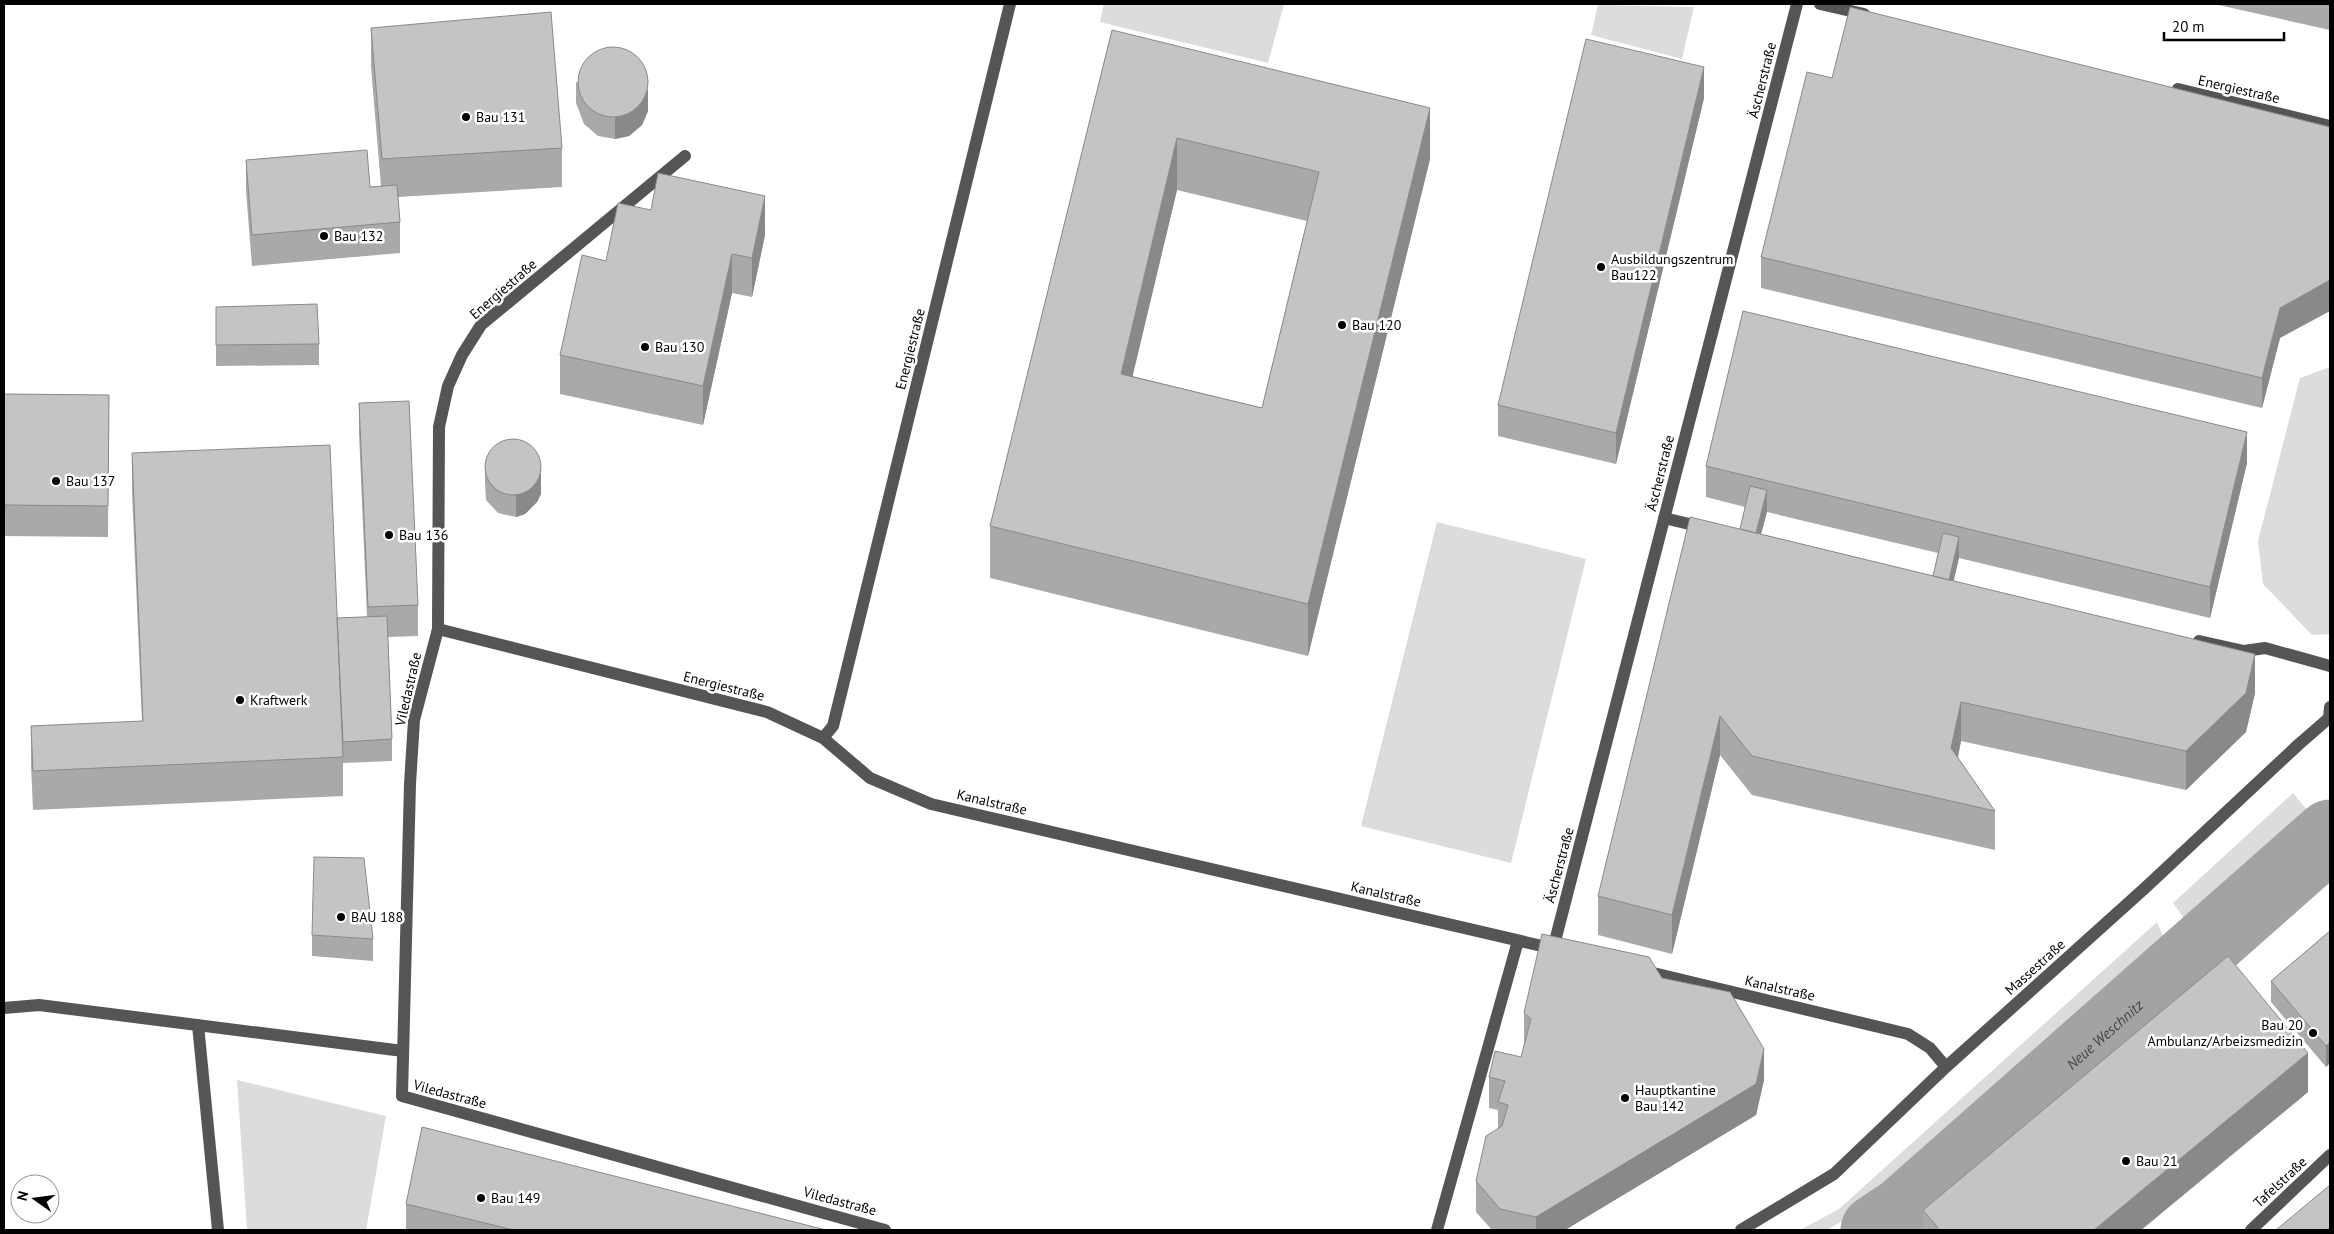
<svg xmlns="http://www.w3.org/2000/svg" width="2334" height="1234" viewBox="0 0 2334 1234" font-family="'PT Sans',sans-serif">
  <rect width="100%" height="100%" fill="#fff"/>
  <path fill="#dcdcdc" d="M 1104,4 L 1284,4 L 1268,63 L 1100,22 Z
    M 1598,5 L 1694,7 L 1682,59 L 1591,35 Z
    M 2330,367 L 2330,634 L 2312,635 L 2263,584 L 2258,541 L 2300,378 Z
    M 1437,522 L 1586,559 L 1511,863 L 1361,826 Z
    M 2293,793 L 2321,827 L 2197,936 L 2173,903 Z
    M 2157,922 L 2168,948 L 1849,1217 L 1827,1230 L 1800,1230 L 1839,1209 Z
    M 237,1080 L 386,1116 L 366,1230 L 247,1230 Z"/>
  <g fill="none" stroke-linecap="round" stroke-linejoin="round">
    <path stroke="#a3a3a3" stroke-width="71" id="s1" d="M 1876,1230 L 1903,1212 L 2330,835"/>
    <path stroke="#555" stroke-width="12" d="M 1820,4 L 1864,14
      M 2178,89 L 2330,126
      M 685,156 L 481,325 L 462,355 L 448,386 L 439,427 L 438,629 L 767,712 L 823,738 L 870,778 L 931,804 L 1555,949
      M 1664,518 L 1706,528
      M 438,629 L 414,720 L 410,784 L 402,1096 L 885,1230
      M 2199,641 L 2244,651 L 2265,648 L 2330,666
      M 823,738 L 833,726 L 1010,4
      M 1553,949 L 1797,4
      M 1645,971 L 1908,1034 L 1930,1048 L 1946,1067
      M 4,1008 L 39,1005 L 403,1051
      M 198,1025 L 218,1230
      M 1437,1230 L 1518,941
      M 1741,1230 L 1834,1174 L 1946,1067 L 2145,888 L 2298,745 L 2329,718 L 2330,707
      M 2251,1230 L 2330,1155"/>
  </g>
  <path fill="#a9a9a9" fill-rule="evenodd" d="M 2214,4 L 2330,4 L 2330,30 Z
    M 371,28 L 562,148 L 562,187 L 398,197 L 400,222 L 400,253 L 252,266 L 246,191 L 246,160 L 370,187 L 381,186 L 371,67 Z
    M 1112,30 L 1430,159 L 1308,656 L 990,578 L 990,526 ZM 1177,190 L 1307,221 L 1262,408 L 1132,376 Z
    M 1832,78 L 2280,338 L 2262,408 L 1761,288 L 1761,257 Z
    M 576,82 L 648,111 L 642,125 L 629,136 L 615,139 L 598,136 L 584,124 L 576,103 Z
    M 1704,98 L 1616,464 L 1498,436 L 1498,405 Z
    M 765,235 L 752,297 L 732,293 L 703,425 L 560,394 L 560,355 L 606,261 Z
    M 216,307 L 319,344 L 319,365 L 216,366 Z
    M 4,394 L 109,395 L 108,537 L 4,536 Z
    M 359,403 L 418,605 L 418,636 L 388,637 L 392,739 L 392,761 L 343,763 L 343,796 L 33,810 L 31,765 L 31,726 L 142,722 L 132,492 L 132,453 L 337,618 L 367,617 L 359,434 Z
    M 485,461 L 541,484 L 541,494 L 537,502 L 525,514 L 516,517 L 498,513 L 486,500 L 485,482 Z
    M 2247,463 L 2210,618 L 1959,558 L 1953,581 L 2255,693 L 2246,732 L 2186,790 L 1961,741 L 1958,758 L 1995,811 L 1995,850 L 1752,795 L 1720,755 L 1672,954 L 1598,935 L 1598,896 L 1740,529 L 1745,507 L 1706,497 L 1706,466 ZM 1767,512 L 1938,553 L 1933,576 L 1761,534 Z
    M 2330,931 L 2330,1063 L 2326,1067 L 2271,1002 L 2271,981 Z
    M 312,935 L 373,939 L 373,961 L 312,956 Z
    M 1662,978 L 1764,1080 L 1756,1115 L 1565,1230 L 1492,1230 L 1476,1212 L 1476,1181 L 1498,1128 L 1498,1110 L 1489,1108 L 1489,1077 L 1521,1057 L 1524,1044 L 1524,1013 Z
    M 2308,1092 L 2141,1230 L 1923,1230 L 1923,1210 Z
    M 406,1204 L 826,1230 L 406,1230 Z"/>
  <path fill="#898989" d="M 1704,67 L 1704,98 L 1616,464 L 1616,433 Z
    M 648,89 L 648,111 L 642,125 L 629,136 L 615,139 L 615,118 Z
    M 1430,108 L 1430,159 L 1308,656 L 1308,604 Z
    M 1177,138 L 1177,190 L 1121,425 L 1121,374 Z
    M 765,196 L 765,235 L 752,297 L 752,258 Z
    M 732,254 L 732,293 L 703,425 L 703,386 Z
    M 2330,280 L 2330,311 L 2280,338 L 2262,408 L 2262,378 L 2280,308 Z
    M 2247,432 L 2247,463 L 2210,618 L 2210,587 Z
    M 541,463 L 541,494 L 537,502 L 525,514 L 516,517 L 516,495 Z
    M 1767,490 L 1767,512 L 1751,570 L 1751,549 Z
    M 1959,537 L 1959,558 L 1945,618 L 1945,597 Z
    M 2255,654 L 2255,693 L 2246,732 L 2186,790 L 2186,751 Z
    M 1961,702 L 1961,741 L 1951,787 L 1951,748 Z
    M 1720,716 L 1720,755 L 1672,954 L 1672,915 Z
    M 2330,1042 L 2330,1063 L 2326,1067 L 2326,1046 Z
    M 1764,1049 L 1764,1080 L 1756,1115 L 1565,1230 L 1536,1230 L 1536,1217 Z
    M 2308,1053 L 2308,1092 L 2141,1230 L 2094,1230 Z"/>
  <path fill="#c4c4c4" stroke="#898989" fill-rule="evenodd" d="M 1850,7 L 2330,127 L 2330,280 L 2280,308 L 2262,378 L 1761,257 L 1807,72 L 1832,78 Z
    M 551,12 L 562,148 L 382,159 L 371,28 Z
    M 1112,30 L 1430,108 L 1308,604 L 990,526 ZM 1177,138 L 1319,172 L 1262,408 L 1121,374 Z
    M 1586,39 L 1704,67 L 1616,433 L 1498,405 Z
    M578 82a35 35 0 1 1 70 0a35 35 0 1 1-70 0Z
    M 367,150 L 370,187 L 397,185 L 400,222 L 252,235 L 246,160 Z
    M 658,173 L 765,196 L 752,258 L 732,254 L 703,386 L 560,355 L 582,255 L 606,261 L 618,203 L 651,210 Z
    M 317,304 L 319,344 L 216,345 L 216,307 Z
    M 1743,311 L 2247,432 L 2210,587 L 1706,466 Z
    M 4,394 L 109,395 L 108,506 L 4,505 Z
    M 409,401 L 418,605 L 368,607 L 359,403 Z
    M485 467a28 28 0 1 1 56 0a28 28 0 1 1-56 0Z
    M 330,445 L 343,757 L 33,771 L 31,726 L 143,721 L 132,453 Z
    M 1750,486 L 1767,490 L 1756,533 L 1740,529 Z
    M 1690,517 L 2255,654 L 2246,693 L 2186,751 L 1961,702 L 1951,748 L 1995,811 L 1752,756 L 1720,716 L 1672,915 L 1598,896 Z
    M 1943,533 L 1959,537 L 1949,580 L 1933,576 Z
    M 387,616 L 392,739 L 343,742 L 337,618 Z
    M 314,857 L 364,858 L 373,939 L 312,935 Z
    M 2330,931 L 2330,1042 L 2326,1046 L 2271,981 Z
    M 1542,934 L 1649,957 L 1662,978 L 1730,992 L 1764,1049 L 1756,1084 L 1536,1217 L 1500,1209 L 1476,1181 L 1486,1136 L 1502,1126 L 1508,1105 L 1498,1102 L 1505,1081 L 1489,1077 L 1495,1051 L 1521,1057 L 1531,1019 L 1524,1013 Z
    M 2228,956 L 2308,1053 L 2094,1230 L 1940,1230 L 1923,1210 Z
    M 422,1127 L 826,1230 L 514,1230 L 406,1204 Z
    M 2330,1185 L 2330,1230 L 2276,1230 Z"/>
  <g fill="#000" stroke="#fff" stroke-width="2">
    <circle cx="466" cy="117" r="5"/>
    <circle cx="324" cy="236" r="5"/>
    <circle cx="1601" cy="267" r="5"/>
    <circle cx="1342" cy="325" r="5"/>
    <circle cx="645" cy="347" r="5"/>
    <circle cx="56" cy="481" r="5"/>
    <circle cx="389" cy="535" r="5"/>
    <circle cx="240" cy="700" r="5"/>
    <circle cx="341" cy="917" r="5"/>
    <circle cx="2313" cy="1033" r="5"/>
    <circle cx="1625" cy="1098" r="5"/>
    <circle cx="2126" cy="1161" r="5"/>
    <circle cx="481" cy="1198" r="5"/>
  </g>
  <g text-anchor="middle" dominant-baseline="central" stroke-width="5" stroke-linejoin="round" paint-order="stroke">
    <g font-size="14" fill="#000" stroke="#fff">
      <text transform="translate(1762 80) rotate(-76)">Äscherstraße</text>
      <text transform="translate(2239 89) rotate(13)">Energiestraße</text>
      <text transform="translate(503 289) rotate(-41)">Energiestraße</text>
      <text transform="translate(910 349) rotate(-76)">Energiestraße</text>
      <text transform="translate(1660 473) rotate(-76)">Äscherstraße</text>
      <text transform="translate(724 686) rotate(14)">Energiestraße</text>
      <text transform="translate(408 689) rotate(-77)">Viledastraße</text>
      <text transform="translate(992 802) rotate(13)">Kanalstraße</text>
      <text transform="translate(1559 865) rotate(-75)">Äscherstraße</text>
      <text transform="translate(1386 894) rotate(13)">Kanalstraße</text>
      <text transform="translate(2035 967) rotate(-42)">Massestraße</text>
      <text transform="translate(1780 988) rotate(13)">Kanalstraße</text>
      <text transform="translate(450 1094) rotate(15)">Viledastraße</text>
      <text transform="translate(2280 1182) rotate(-43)">Tafelstraße</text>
      <text transform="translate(840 1201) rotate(15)">Viledastraße</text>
    </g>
    <g font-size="14" fill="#000" stroke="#fff" text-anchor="start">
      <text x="476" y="117">Bau 131</text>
      <text x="334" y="236">Bau 132</text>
      <text x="1611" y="259">Ausbildungszentrum<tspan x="1611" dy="16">Bau122</tspan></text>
      <text x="1352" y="325">Bau 120</text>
      <text x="655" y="347">Bau 130</text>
      <text x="66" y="481">Bau 137</text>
      <text x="399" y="535">Bau 136</text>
      <text x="250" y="700">Kraftwerk</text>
      <text x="351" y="917">BAU 188</text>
      <text x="2303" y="1025" text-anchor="end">Bau 20<tspan x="2303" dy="16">Ambulanz/Arbeizsmedizin</tspan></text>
      <text x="1635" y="1090">Hauptkantine<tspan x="1635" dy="16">Bau 142</tspan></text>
      <text x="2136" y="1161">Bau 21</text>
      <text x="491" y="1198">Bau 149</text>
    </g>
    <g font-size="15" font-style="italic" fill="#444" stroke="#fff">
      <text stroke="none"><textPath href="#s1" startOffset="301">Neue Weschnitz</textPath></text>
    </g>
  </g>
  <rect width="2334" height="1234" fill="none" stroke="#000000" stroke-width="10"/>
  <g transform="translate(35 1199) rotate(284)"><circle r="24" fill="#ffffff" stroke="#999999"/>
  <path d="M0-4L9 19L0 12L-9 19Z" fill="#000000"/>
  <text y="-8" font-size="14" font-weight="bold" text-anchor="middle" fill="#000000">N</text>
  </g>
  <path d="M2164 32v8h120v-8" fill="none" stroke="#000000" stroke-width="2.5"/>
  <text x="2172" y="32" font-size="15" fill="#000000" stroke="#ffffff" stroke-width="4" paint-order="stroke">20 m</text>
</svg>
